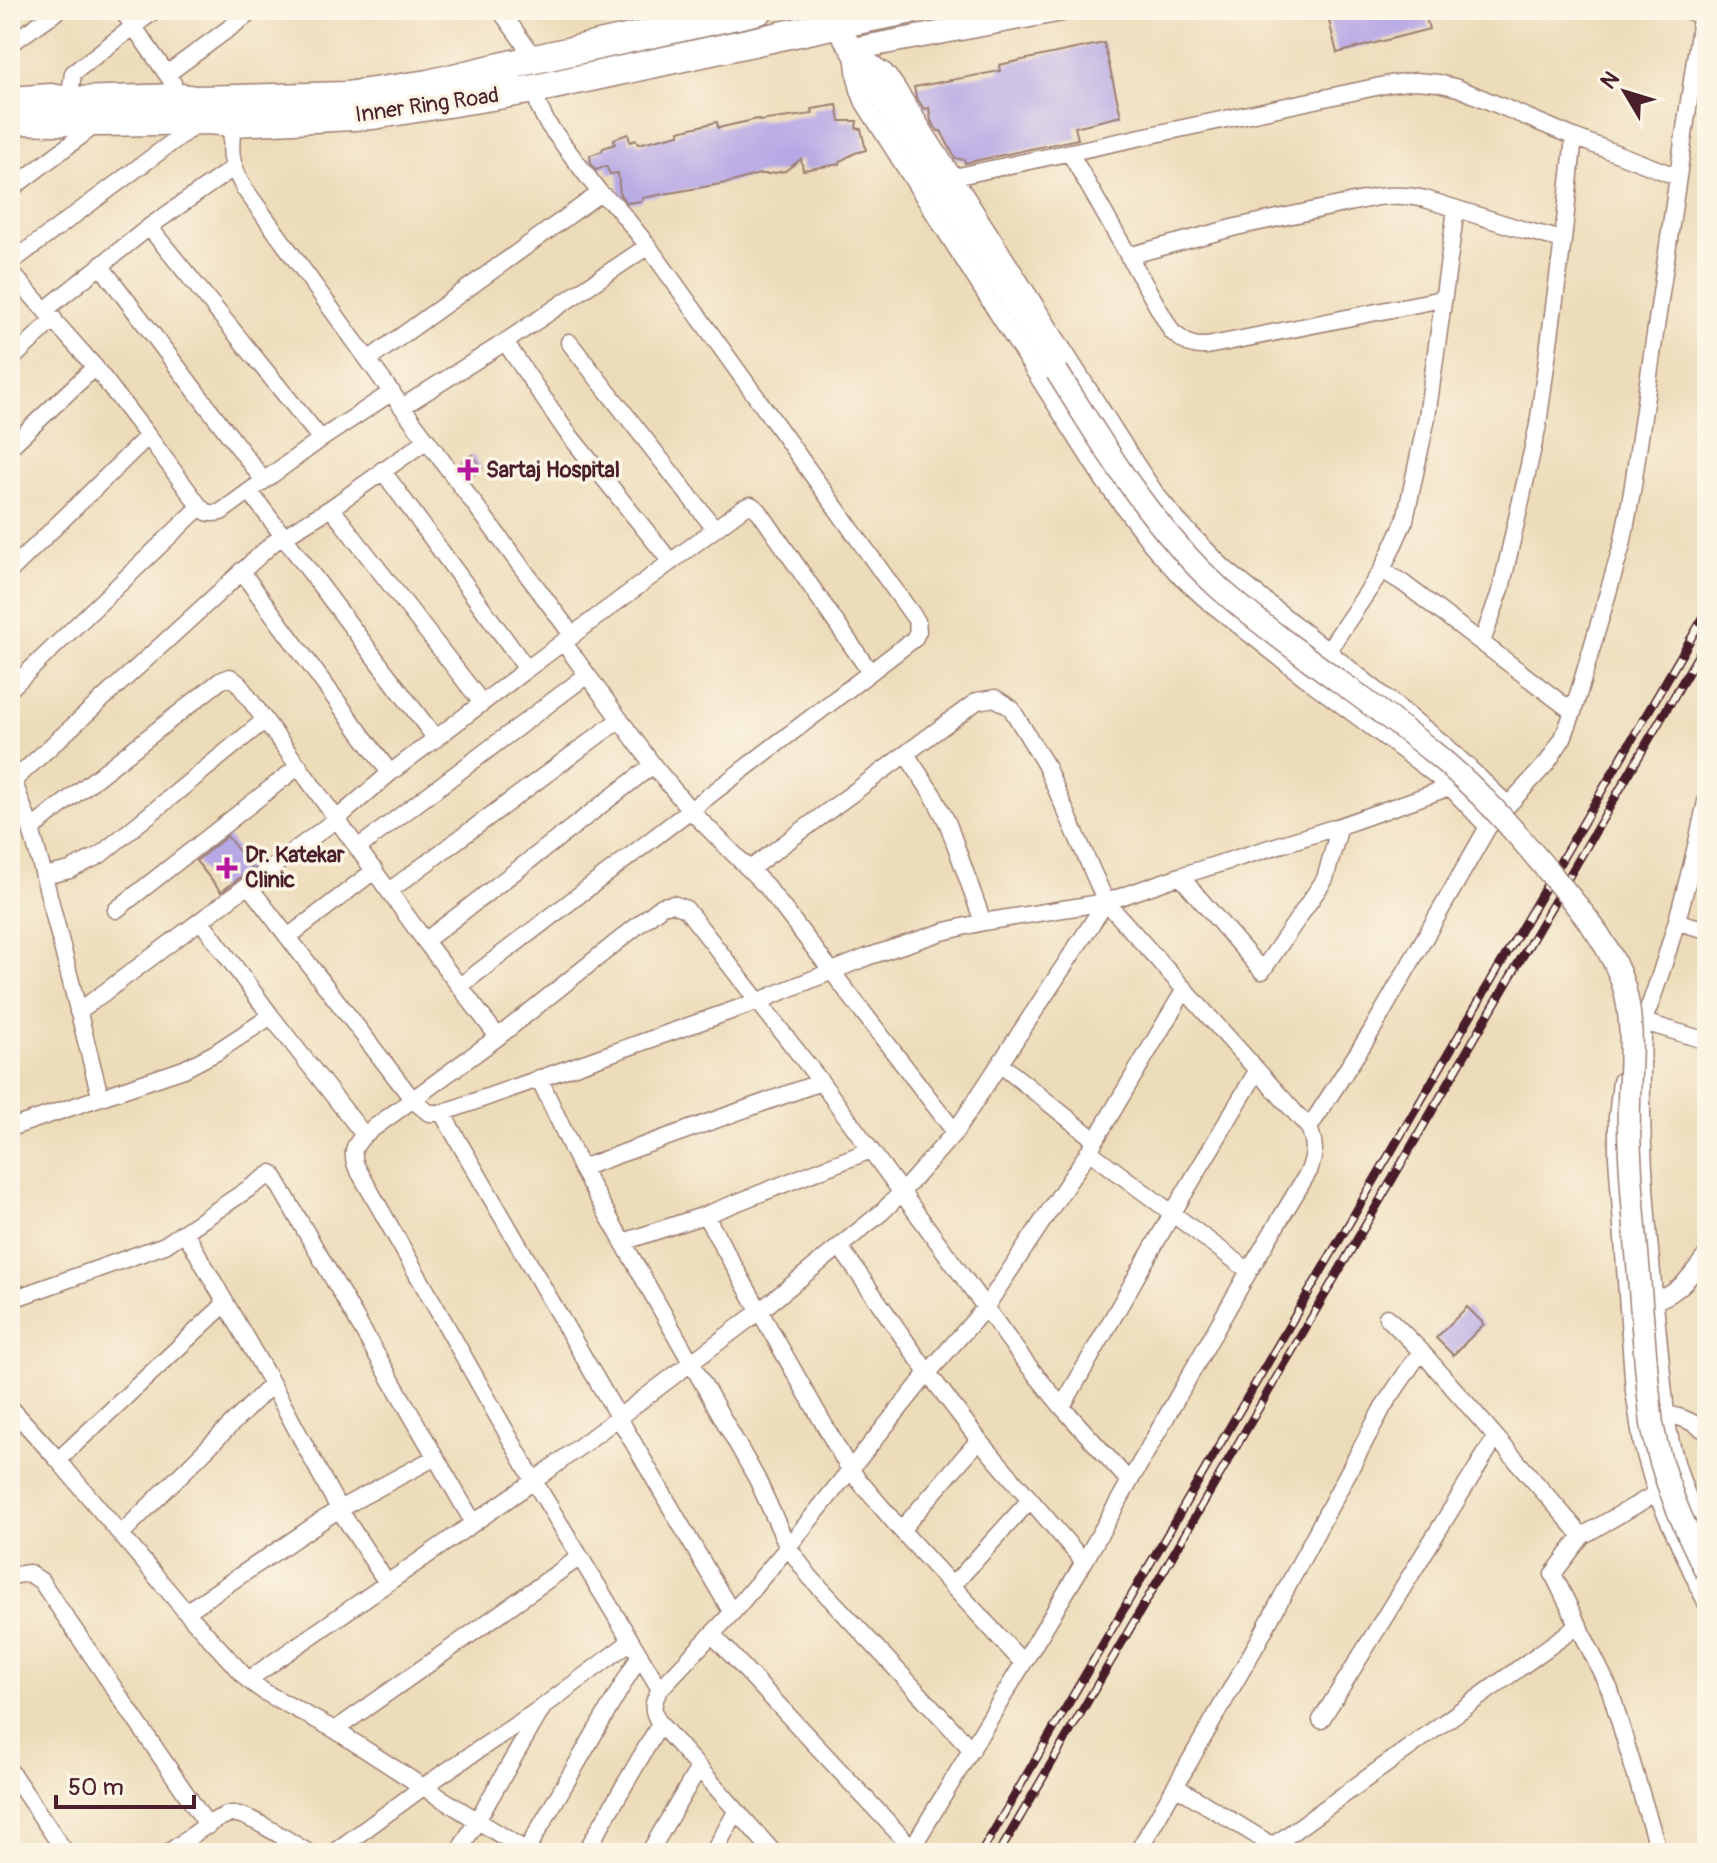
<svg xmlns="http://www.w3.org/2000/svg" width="1717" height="1863" viewBox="0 0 1717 1863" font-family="Pangolin,sans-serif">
  <rect width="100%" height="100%" fill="#fcf5e5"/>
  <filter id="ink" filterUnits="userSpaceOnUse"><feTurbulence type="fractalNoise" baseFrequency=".0125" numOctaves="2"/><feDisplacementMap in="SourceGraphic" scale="16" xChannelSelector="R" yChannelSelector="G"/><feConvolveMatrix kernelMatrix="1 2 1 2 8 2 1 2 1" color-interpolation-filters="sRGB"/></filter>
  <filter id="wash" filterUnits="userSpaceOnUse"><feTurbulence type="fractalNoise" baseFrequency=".006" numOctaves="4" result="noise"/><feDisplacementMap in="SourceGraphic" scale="32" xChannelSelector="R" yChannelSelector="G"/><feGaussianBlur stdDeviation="1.8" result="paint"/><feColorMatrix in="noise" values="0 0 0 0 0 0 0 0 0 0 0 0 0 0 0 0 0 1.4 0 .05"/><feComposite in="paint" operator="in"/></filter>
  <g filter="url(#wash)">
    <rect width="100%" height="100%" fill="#eddcb9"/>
    <g id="blocks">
      <path fill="#b6a7e5" d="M 1370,10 L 1424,10 L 1429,29 L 1337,53 L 1329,21 Z
        M 1104,43 L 1121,116 L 1075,127 L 1078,139 L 965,163 L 964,160 L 955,158 L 941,131 L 938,131 L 931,121 L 929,108 L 924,109 L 916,97 L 914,87 L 1000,71 L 999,65 Z
        M 837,105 L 840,121 L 857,121 L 856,128 L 861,129 L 866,150 L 855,153 L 840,161 L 840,164 L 803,170 L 801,159 L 785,171 L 769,174 L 759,174 L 732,182 L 664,194 L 642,198 L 642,201 L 627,203 L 620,195 L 618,173 L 610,174 L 606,166 L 596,170 L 591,163 L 590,155 L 601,152 L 603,148 L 615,144 L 614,139 L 628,134 L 630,142 L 636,140 L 638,144 L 679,134 L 679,131 L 717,122 L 718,128 L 758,119 L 759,121 L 813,114 L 812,109 Z
        M 473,455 L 482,468 L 469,478 L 459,465 Z
        M 227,836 L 252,868 L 221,892 L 196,861 Z
        M 1467,1307 L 1484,1324 L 1453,1355 L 1436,1338 Z"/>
    </g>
  </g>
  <g filter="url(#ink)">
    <use href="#blocks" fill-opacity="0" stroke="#9c7e72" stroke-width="2"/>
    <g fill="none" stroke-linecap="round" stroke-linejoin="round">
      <defs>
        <path id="street" d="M 122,10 L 173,83
          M 500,10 L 535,59
          M 10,44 L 59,10
          M 853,53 C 855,71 856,86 864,103 L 1104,481 L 1152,545 L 1176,572 L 1204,598 L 1307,679 L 1425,767 L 1450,787 L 1488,827
          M 858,53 L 885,72 L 894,83 L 1136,464 L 1156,494 L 1178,521 L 1224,568 L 1445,745 L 1508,805
          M 167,74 L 254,10
          M 69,101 L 73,73 L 155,10
          M 233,122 C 230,152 229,161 244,188 L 402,407 L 573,636
          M 1070,153 L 1172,332 C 1185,342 1190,347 1207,346 L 1442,299
          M 954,177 L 1390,84 L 1416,81 L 1438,83 L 1458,88 L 1574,137 L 1678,177
          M 10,190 L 98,123
          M 149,227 L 321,439
          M 1128,256 L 1236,227 L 1377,197 C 1394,195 1408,195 1425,199 L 1524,230 L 1563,240
          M 10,263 L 198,123
          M 100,265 L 264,481
          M 10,271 L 95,367 L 148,436 L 200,507 C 207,514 212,514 221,512 L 321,439 L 392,392
          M 45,310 L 149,227 L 233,168
          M 505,342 L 566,431 L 671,562
          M 569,342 L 715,529
          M 368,360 L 600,193
          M 10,361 L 54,319
          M 402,407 L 505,342 L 648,246
          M 10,447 L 95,367
          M 250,492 L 436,739
          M 331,508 L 482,703
          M 1382,570 L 1403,583 L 1573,712
          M 10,571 L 148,436
          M 241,571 L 390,773
          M 1482,642 L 1501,589 L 1538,425 L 1563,240 L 1574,137
          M 564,643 L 653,765 L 691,811 L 767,887 L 955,1132
          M 1323,658 L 1382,570 L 1405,520 L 1427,417 L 1456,209
          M 527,669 L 743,508 L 751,505 L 759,511 L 870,672
          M 10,689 L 200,507
          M 906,754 L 933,795 L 948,824 L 983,922
          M 11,774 L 31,829 L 44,876 L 100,1096
          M 14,780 L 273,543 L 331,508 L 427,440
          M 31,829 L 220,681 L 230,677 L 238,683 L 425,941 L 498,1037
          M 359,847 L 587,675
          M 750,869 L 977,701 L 995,698 L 1011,708 L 1045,764 L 1106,902 L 1309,1128 C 1316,1145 1315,1154 1309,1171 L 1249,1271 L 1084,1562 L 909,1853
          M 44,876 L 70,870 L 100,855 L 265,720
          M 1180,876 L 1262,971 L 1325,879 L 1340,826
          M 248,885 L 413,1100 L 429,1113 L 442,1113 L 759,1001 L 867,957 L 942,932 L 983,922 L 1106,902 L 1180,876 L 1340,826 L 1450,787 L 1468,765
          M 389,891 L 619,720
          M 116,910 L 299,766
          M 201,921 L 271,1016 L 364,1135
          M 1678,922 L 1707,930
          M 288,937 L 375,870
          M 425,941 L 653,765
          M 460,986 L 914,639 L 918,631 L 917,621 L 648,246 L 616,206 L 600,193 L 547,123 L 539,107 L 535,89
          M 78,1012 L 338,818 L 390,773 L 527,669 L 382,470
          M 1644,1022 L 1707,1041
          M 1643,1036 C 1637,1162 1654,1289 1666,1414 C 1672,1461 1687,1498 1707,1541
          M 1633,1048 C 1667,967 1689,883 1707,797
          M 1000,1064 L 1095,1140
          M 539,1078 L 581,1168 L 757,1479 L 788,1547 L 810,1577 L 972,1750
          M 1621,1081 L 1617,1117 L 1617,1157 L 1634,1391 L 1642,1444 L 1656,1493 L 1707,1605
          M 442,1113 L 732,1613
          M 10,1128 L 184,1069 L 215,1053 L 271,1016
          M 1309,1128 L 1371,1032 L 1488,827 L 1547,763 L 1563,738 L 1573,712 L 1622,545 L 1632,492 L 1702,12
          M 1089,1151 L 1249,1271
          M 581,1168 L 821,1082
          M 705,1215 L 850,1470 L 901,1530 L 1023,1663
          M 185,1232 L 272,1384 L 339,1509 L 387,1583
          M 623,1242 L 705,1215 L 871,1150
          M 840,1247 L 928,1373 L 979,1440 L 1084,1562
          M 10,1300 L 165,1245 L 272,1173 L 473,1522
          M 1645,1302 C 1675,1300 1691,1276 1707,1254
          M 1387,1317 L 1421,1351 L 1582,1536 L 1553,1574 L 1610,1690 L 1659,1853
          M 10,1407 L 58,1460 L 186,1612 L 248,1680 L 266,1693 L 335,1730 L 423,1787 L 530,1853
          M 1062,1407 L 1172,1214 L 1257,1071
          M 1657,1415 C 1677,1413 1691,1421 1707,1432
          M 58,1460 L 226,1303
          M 901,1530 L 979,1440
          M 121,1534 L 272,1384
          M 1582,1536 L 1664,1489
          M 10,1576 L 29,1573 L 41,1581 L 208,1826
          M 952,1586 L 1030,1500
          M 186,1612 L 339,1509 L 436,1457
          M 712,1634 L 912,1848
          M 248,1680 L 534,1481 L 761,1310 L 882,1212 L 902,1192 L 955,1132 L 1106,902
          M 660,1689 L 534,1481 L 356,1166 C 351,1151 354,1146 364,1135 L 498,1037 L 662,906 L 673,904 L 686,909 L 821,1082 L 1023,1359 L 1062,1407 L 1129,1481
          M 1321,1720 L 1496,1437
          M 335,1730 L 580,1557
          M 10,1771 L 66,1853
          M 1175,1786 L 1285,1853
          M 168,1853 C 181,1844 216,1815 232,1814 C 246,1812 294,1844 309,1853
          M 333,1853 L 423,1787 L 544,1706 L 631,1641
          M 458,1853 L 542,1709
          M 525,1853 L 640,1655
          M 585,1853 L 660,1724
          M 649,1853 L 698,1769
          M 713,1853 L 736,1812
          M 774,1853 L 660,1724 C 651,1710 652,1703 660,1689 L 732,1613 L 788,1547 L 928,1373 L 985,1308 L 1089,1151 L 1185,989
          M 1137,1853 L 1258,1642 L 1383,1407 L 1421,1351
          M 1269,1853 L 1273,1846 L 1579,1625"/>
        <path id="secondary" d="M 1694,10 L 1702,12 L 1703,10
          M 836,24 L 1057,372
          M 853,49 L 1062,10"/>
        <path id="highway" d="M 10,101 L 51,98 L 69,101 L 183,98 L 195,100 L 346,96 L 428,84 L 535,59 L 759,10
          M 10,120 L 100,122 L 209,120 L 233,122 L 373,115 L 535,89 L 836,24 L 908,10"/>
      </defs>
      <use href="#street" stroke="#9c7e72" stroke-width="19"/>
      <use href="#secondary" stroke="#9c7e72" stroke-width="25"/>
      <use href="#highway" stroke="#9c7e72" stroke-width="31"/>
      <use href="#street" stroke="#fff" stroke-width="16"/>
      <use href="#secondary" stroke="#fff" stroke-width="22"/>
      <use href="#highway" stroke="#fff" stroke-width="28"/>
      <defs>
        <path id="rail" d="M 981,1853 L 1707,611
          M 999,1853 L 1707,640"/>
      </defs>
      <use href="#rail" stroke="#4a1f2b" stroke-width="9"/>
      <use href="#rail" stroke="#fcf5e5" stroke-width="6" stroke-dasharray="18" stroke-linecap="butt"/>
      <defs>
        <path id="secondary-bridge" d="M 1057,372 C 1105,448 1151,526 1219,588 C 1287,648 1364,696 1434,753 C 1480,790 1517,834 1555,879 C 1582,912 1611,944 1624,987 C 1637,1033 1627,1081 1629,1128 C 1630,1178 1635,1227 1639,1276 C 1643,1326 1646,1375 1652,1424 C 1662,1479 1683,1524 1707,1573"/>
      </defs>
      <use href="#secondary-bridge" stroke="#9c7e72" stroke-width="25" stroke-linecap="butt"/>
      <use href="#secondary-bridge" stroke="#fff" stroke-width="22"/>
    </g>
  </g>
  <g fill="#b5179e" stroke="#fcf5e5" stroke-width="3">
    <path d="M464 458h8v8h8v8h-8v8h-8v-8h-8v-8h8z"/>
    <path d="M223 856h8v8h8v8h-8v8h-8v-8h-8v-8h8z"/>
  </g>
  <g text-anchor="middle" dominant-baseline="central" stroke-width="7" stroke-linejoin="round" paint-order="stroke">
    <g font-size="22" fill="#4a1f2b" stroke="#fcf5e5">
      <text transform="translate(427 105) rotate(-8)">Inner Ring Road</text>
    </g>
    <g font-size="22" font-weight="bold" fill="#4a1f2b" stroke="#fcf5e5" text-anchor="start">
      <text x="486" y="470">Sartaj Hospital</text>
      <text x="245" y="855">Dr. Katekar<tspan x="245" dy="25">Clinic</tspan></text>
    </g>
  </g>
  <rect width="1717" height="1863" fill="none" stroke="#fcf5e5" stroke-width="40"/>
  <g transform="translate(1625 92) rotate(308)" stroke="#fcf5e5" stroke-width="6" paint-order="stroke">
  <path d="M0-6L14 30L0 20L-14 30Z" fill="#4a1f2b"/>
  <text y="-12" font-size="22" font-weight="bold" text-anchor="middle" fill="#4a1f2b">N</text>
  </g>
  <path d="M56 1795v12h138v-12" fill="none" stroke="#4a1f2b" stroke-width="4"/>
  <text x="68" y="1795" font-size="24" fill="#4a1f2b" stroke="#fcf5e5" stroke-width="6" paint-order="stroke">50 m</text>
</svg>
